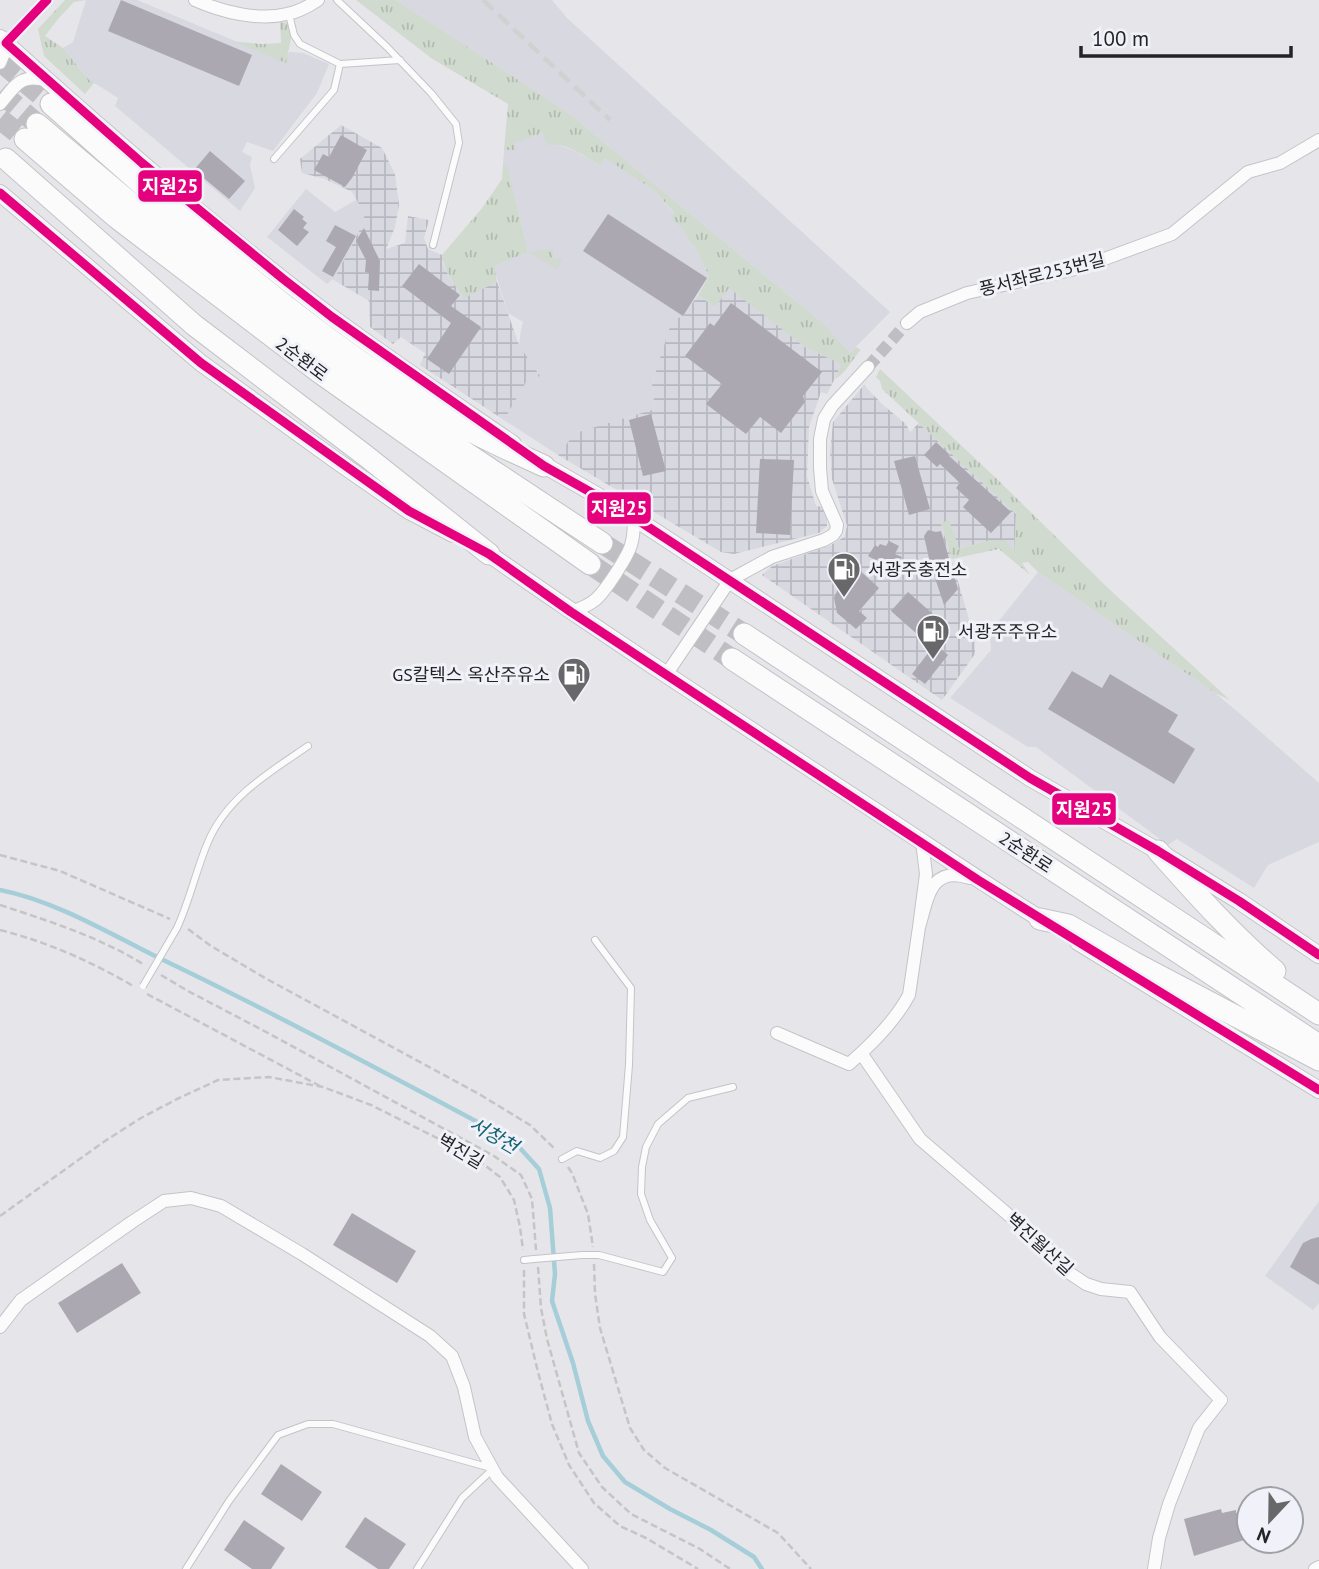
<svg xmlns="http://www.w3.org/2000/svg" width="1319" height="1569" viewBox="0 0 1319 1569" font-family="'PT Sans','Noto Sans KR',sans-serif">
  <defs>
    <pattern id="industrial-grid" width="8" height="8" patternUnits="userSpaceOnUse" patternTransform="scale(1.75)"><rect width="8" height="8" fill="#d7d8e0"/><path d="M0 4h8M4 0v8" fill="none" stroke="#b8b9c0"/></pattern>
    <pattern id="grass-tufts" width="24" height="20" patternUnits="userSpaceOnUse" patternTransform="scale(1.75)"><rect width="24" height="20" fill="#d1dace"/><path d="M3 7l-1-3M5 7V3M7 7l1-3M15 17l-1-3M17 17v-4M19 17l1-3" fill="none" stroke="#b3bbb1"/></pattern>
  </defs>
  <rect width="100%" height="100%" fill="#e6e6ea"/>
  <path fill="#d7d8e0" d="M 86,0 L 137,0 L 285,62 L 289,52 L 303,53 L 329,64 L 317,93 L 273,151 L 247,142 L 242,152 L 252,157 L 250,165 L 255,188 L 240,211 L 115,106 L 118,98 L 88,79 L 63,48 L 73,42 Z
    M 396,0 L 552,0 L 567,18 L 890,312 L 850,353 L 825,325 L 567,112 Z
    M 543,133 L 555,144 L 575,151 L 600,165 L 605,157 L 655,191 L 674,214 L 672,217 L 686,233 L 686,237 L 695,247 L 709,276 L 682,319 L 674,318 L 652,383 L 655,409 L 575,433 L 558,455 L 504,420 L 526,381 L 540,376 L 519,345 L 521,330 L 523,322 L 508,313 L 493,266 L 528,252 L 507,166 L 503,165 L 504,150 L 515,150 L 513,143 Z
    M 306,189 L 335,212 L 356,200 L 361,208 L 365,221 L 335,277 L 327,284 L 267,237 Z
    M 1038,572 L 1215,693 L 1238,712 L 1319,783 L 1319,842 L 1268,865 L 1254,888 L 1177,839 L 1168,845 L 1036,747 L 1028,747 L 950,698 L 991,650 L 990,636 L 998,629 L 998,622 Z
    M 1319,1201 L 1319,1303 L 1313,1310 L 1265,1276 Z"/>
  <path fill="url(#industrial-grid)" d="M 341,125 L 382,148 L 395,174 L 399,205 L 395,227 L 386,249 L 405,243 L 408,216 L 429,220 L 424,238 L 428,249 L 442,255 L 443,264 L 450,278 L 463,297 L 497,282 L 519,345 L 540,376 L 526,382 L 504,420 L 420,365 L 425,353 L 401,337 L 393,344 L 370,327 L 369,301 L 332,279 L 335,277 L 365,220 L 361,208 L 352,192 L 325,179 L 302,173 L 300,159 Z
    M 729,287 L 805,347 L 842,364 L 827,394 L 821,392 L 809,427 L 807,476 L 816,506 L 823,507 L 827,516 L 827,526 L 819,533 L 734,554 L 721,552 L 558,455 L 575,433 L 655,409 L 652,384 L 673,317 L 682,318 L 698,295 L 715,307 Z
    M 864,385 L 882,404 L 906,424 L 910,432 L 919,423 L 1016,514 L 1015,553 L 986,541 L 959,549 L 949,521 L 941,523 L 975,640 L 975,654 L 942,700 L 762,575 L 772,566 L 831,545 L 844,537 L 847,526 L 832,479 L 830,452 L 833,422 Z"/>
  <path fill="url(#grass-tufts)" d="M 65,0 L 86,0 L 74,2 L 58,19 L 45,36 L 63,48 L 88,79 L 94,83 L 85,94 L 44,56 L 38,29 Z
    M 356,0 L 396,0 L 567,112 L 825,325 L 850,353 L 856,347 L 861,350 C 851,360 847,373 835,379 L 841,364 L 805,347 L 729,288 L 715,307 L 698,295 L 709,276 L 695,247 L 686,237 L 686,233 L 671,217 L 674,213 L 655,191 L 605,158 L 600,165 C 585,157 566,142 547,145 L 543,133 L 514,143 L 515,150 L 504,150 L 508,104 L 431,58 Z
    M 280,22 L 287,23 L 291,38 L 286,63 L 232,41 L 262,44 L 281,43 Z
    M 503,165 L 507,165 L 528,252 L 553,249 L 553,259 L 563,259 L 557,269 L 528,252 L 494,266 L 497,282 L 464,298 C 454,284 444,271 442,255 L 482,208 L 502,179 Z
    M 880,369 L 998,480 L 1109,589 L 1230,700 L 1215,693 L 1038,572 L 1028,562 L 1022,563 L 1030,575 L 999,549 L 952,559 L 941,523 L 949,520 L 959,549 L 986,541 L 1005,540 L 1014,552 L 1016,514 L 882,389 L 880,381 L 876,377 Z"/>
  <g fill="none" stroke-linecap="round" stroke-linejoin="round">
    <path stroke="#a5ced8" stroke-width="4.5" d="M 0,890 C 55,901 107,932 157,957 C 268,1010 376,1068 485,1126 L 519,1147 L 539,1169 L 550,1208 L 555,1274 L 552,1301 L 573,1363 L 588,1421 L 603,1456 L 625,1482 L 670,1509 L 711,1530 L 754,1557 L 762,1569"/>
  </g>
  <path fill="#aba8b2" d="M 121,0 L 252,55 L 239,86 L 108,31 Z
    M 341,135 L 367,150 L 352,178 L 345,187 L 314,170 L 323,154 L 329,157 Z
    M 210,151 L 245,181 L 229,199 L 194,170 Z
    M 294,209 L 304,217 L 302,219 L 307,223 L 303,228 L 309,232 L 297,246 L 278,230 Z
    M 608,214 L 707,278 L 683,316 L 583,251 Z
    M 335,225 L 356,236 L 333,277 L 322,271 L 336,247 L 326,241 Z
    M 364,228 L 380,261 L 379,291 L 368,290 L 369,273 L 365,272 L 366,260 L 356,241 Z
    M 419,264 L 460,295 L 451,306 L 481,327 L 449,374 L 427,359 L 451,323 L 402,286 Z
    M 731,303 L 822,372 L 803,396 L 805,402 L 781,433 L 760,417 L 746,434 L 706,404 L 722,384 L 685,356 L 710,323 L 714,326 Z
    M 651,414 L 666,471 L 643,476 L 629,420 Z
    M 936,442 L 949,454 L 948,455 L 1011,512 L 991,533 L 963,507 L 969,500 L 956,488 L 960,483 L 940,464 L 937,467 L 924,455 Z
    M 915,456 L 930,509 L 909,515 L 894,461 Z
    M 760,459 L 794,460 L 790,535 L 756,533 Z
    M 928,530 L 936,532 L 941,531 L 958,589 L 944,605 L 930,563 L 924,536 Z
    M 889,541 L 899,546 L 895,554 L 902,557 L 895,571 L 868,556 L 875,545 L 878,547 L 880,544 L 886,546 Z
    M 856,567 L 879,588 L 859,611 L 867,618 L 856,629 L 837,613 L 834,598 L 840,584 Z
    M 908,592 L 934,615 L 917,634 L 891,611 Z
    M 935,644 L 948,655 L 925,684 L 912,674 Z
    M 1072,671 L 1102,688 L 1110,674 L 1178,715 L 1168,732 L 1195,749 L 1174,784 L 1048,709 Z
    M 352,1213 L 416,1251 L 397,1283 L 333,1245 Z
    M 1319,1237 L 1319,1285 L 1290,1267 L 1303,1243 L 1311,1239 Z
    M 122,1263 L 141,1293 L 77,1333 L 58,1303 Z
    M 281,1464 L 322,1492 L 302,1521 L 261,1494 Z
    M 1221,1509 L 1222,1513 L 1236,1510 L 1236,1513 L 1240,1512 L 1246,1532 L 1242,1533 L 1244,1540 L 1194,1556 L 1184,1519 Z
    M 365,1517 L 406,1544 L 389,1569 L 378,1569 L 345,1547 Z
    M 244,1520 L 285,1548 L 271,1569 L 252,1569 L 224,1550 Z"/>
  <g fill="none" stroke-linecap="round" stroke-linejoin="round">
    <path stroke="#bfbfc3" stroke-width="12" stroke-dasharray="12 6" stroke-linecap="butt" d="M 868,367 L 907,323"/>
    <path stroke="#bfbfc3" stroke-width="21" stroke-dasharray="21 10" stroke-linecap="butt" d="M 0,61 L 51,104
      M 0,92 L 37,124
      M 0,119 L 25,139
      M 602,543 L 744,634
      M 590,564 L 732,659"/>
    <defs>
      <path id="service" d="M 337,0 L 387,47 L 431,93 L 456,124 L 459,143 L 433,245
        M 340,64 L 400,60
        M 274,159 L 334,90 L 340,64 L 300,44 L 294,35 L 289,14
        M 177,928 C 190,900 196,870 208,842 C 227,797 270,772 308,746
        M 562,1159 L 577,1151 L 600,1158 L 614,1151 L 623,1137 L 629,1065 L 631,988 L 595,940
        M 582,1255 L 599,1255 L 663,1272 L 672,1258 L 650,1220 L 641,1194 L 642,1167 L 646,1147 L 658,1124 L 688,1098 L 733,1087
        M 524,1260 L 534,1259
        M 186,1569 L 229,1501 L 278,1435 L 308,1424 L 333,1424 L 491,1468
        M 417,1569 L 462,1498 L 493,1469"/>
      <path id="minor" d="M 195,0 C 222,12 258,21 287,14 C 298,12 309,6 318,0
        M 6,43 L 47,0
        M 0,63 L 5,51 L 6,43
        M 0,104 C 16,85 20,73 48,81
        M 907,323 L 920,312 L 967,293 L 1080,268 L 1172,234 L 1248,172 L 1280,163 L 1319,140
        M 571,612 C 579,609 588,606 595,600 C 605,592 628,556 631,545 C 634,536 634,527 634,518
        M 666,675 L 730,580 L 772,557 L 824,540 L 833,535 L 836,531 L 837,525 L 822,491 L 820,468 L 820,439 L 824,419 L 832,406 L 868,367
        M 922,842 L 926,874 L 919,927 C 928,898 930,865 970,878
        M 777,1033 L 849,1064 C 871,1045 895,1021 909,995 L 919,927
        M 861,1053 L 920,1139 L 1047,1248 L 1065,1270 L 1086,1284 L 1101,1289 L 1130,1292 L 1160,1337 L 1221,1400 L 1199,1428 L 1195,1438 L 1169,1504 L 1159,1538 L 1154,1569
        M 0,1327 L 21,1300 L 132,1222 L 164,1201 L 191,1198 L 221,1206 L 302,1254 L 430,1336 L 452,1356 L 464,1387 L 475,1437 L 497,1477 L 582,1569
        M 1315,1569 L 1319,1567"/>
      <path id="tertiary" d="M 0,38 C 106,134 215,229 330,316 C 389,360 452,402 513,444
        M 0,193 L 201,363 L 334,459 L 409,511 L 453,534
        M 537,461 L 624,511 L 1030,778 L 1158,851 L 1239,901 L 1319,955
        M 479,548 L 489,554 C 614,642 742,724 869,807 C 929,846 987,886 1047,923
        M 1078,942 L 1319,1090"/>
      <path id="trunk" d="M 51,104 C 158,199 263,296 382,376 C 410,394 438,413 467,429 C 492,443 518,454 544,466
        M 37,124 C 124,198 212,273 304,340 C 401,411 502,477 602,543
        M 25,139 L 117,218 L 319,372 L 590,564
        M 6,159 L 194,325 L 366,456 L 489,554
        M 744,634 L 1319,1014
        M 732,659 L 1319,1045
        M 1158,851 C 1196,894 1232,934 1275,971
        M 1040,919 L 1068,925 L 1133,962 L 1319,1060"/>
    </defs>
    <use href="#service" stroke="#c3c4c7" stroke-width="8"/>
    <use href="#minor" stroke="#c3c4c7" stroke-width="14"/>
    <use href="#tertiary" stroke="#c3c4c7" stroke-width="18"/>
    <use href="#trunk" stroke="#c3c4c7" stroke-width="23"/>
    <path stroke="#c5c5c5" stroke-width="2.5" stroke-dasharray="7 3.5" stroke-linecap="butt" d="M 0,855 L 60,871 L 170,919
      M 0,905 C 49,921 99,937 143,964
      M 188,929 L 211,946 L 265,978 L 479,1094 L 530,1125 L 556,1150
      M 0,930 C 48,942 92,962 135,987
      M 161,975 L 188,991 L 268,1033 L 494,1156 L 521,1175 L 532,1199 L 536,1250
      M 147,994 L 320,1086
      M 568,1167 L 572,1173 L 588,1214 L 593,1247
      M 0,1216 L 105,1141 L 141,1118 L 177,1099 L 218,1080 L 269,1077 L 323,1087 L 371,1105 L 473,1156 L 500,1177 L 514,1200 L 520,1227 L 523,1250
      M 594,1264 L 595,1294 L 600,1328 L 630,1428 L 644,1450 L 665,1468 L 778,1533 L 811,1569
      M 538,1267 L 541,1308 L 547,1339 L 579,1453 L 602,1487 L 631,1514 L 700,1549 L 730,1569
      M 524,1270 L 524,1314 L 538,1372 L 552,1424 L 569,1465 L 594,1503 L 620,1526 L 646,1538 L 698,1569"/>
    <use href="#service" stroke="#fbfbfc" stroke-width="6"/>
    <use href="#minor" stroke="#fbfbfc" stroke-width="12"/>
    <use href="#tertiary" stroke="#fbfbfc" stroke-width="16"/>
    <use href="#trunk" stroke="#fbfbfc" stroke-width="21"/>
    <path stroke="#d1d1d1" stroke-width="4.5" stroke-dasharray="14 7" stroke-linecap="butt" d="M 483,0 L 610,120"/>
    <defs>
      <path id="service-bridge" d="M 143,986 L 177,928
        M 534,1259 L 582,1255"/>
    </defs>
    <use href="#service-bridge" stroke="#c3c4c7" stroke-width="8" stroke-linecap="butt"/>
    <use href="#service-bridge" stroke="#fbfbfc" stroke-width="6"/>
    <defs>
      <path id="bus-1" d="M 47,0 L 6,43 L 142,163 L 282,278 L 332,317 L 544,466 L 624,511 L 1030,778 L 1158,851 L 1239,901 L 1319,955
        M 0,193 L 201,363 L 409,511 L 489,554 L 571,612 L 978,880 L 1319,1090"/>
    </defs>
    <use href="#bus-1" stroke="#f1f2f9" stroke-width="14"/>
    <use href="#bus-1" stroke="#e5007d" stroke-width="9"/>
  </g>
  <defs>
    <symbol id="fuel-pin" viewBox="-11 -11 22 30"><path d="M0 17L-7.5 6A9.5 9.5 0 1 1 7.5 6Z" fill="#68686b" stroke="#f1f2f9"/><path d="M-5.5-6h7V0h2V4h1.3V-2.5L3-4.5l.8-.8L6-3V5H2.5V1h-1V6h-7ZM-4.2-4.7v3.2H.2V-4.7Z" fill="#fff"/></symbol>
  </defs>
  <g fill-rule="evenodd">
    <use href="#fuel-pin" x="825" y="550" width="38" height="52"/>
    <use href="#fuel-pin" x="914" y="612" width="38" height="52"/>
    <use href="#fuel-pin" x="555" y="655" width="38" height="52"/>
  </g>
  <g text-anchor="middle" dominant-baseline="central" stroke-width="6" stroke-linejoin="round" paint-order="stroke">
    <g font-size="18" fill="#242427" stroke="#f1f2f9">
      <text transform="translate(1042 274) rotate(-14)">풍서좌로253번길</text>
      <text transform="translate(302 359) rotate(37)">2순환로</text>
      <text transform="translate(1026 852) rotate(33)">2순환로</text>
      <text transform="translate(461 1151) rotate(31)">벽진길</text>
      <text transform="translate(1040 1244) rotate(42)">벽진월산길</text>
    </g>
    <g font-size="18" fill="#242427" stroke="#f1f2f9" text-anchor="start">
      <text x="868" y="569">서광주충전소</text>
      <text x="958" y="631">서광주주유소</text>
      <text x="550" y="674" text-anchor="end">GS칼텍스 옥산주유소</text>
    </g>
    <g font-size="19" font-style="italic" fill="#136270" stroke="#f1f2f9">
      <text transform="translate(494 1135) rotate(30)">서창천</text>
    </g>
  </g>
  <g stroke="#f1f2f9" stroke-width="2.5">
    <rect x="137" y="169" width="66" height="34" rx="7" fill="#e5007d"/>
    <rect x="586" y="491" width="66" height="34" rx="7" fill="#e5007d"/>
    <rect x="1051" y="792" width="66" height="34" rx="7" fill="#e5007d"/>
  </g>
  <g font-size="19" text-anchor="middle" font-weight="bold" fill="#fff">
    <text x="170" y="193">지원25</text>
    <text x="619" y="515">지원25</text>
    <text x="1084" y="816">지원25</text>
  </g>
  <g transform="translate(1270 1520) rotate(202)"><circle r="33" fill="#f1f2f9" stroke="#9fa0a5" stroke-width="2"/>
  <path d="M0-5L12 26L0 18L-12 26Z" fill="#68686b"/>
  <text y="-10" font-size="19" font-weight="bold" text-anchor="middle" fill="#242427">N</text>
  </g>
  <path d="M1081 46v10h210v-10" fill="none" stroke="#242427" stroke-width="3.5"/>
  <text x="1092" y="46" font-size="21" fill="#242427" stroke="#f1f2f9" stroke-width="5" paint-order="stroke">100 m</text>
</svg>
